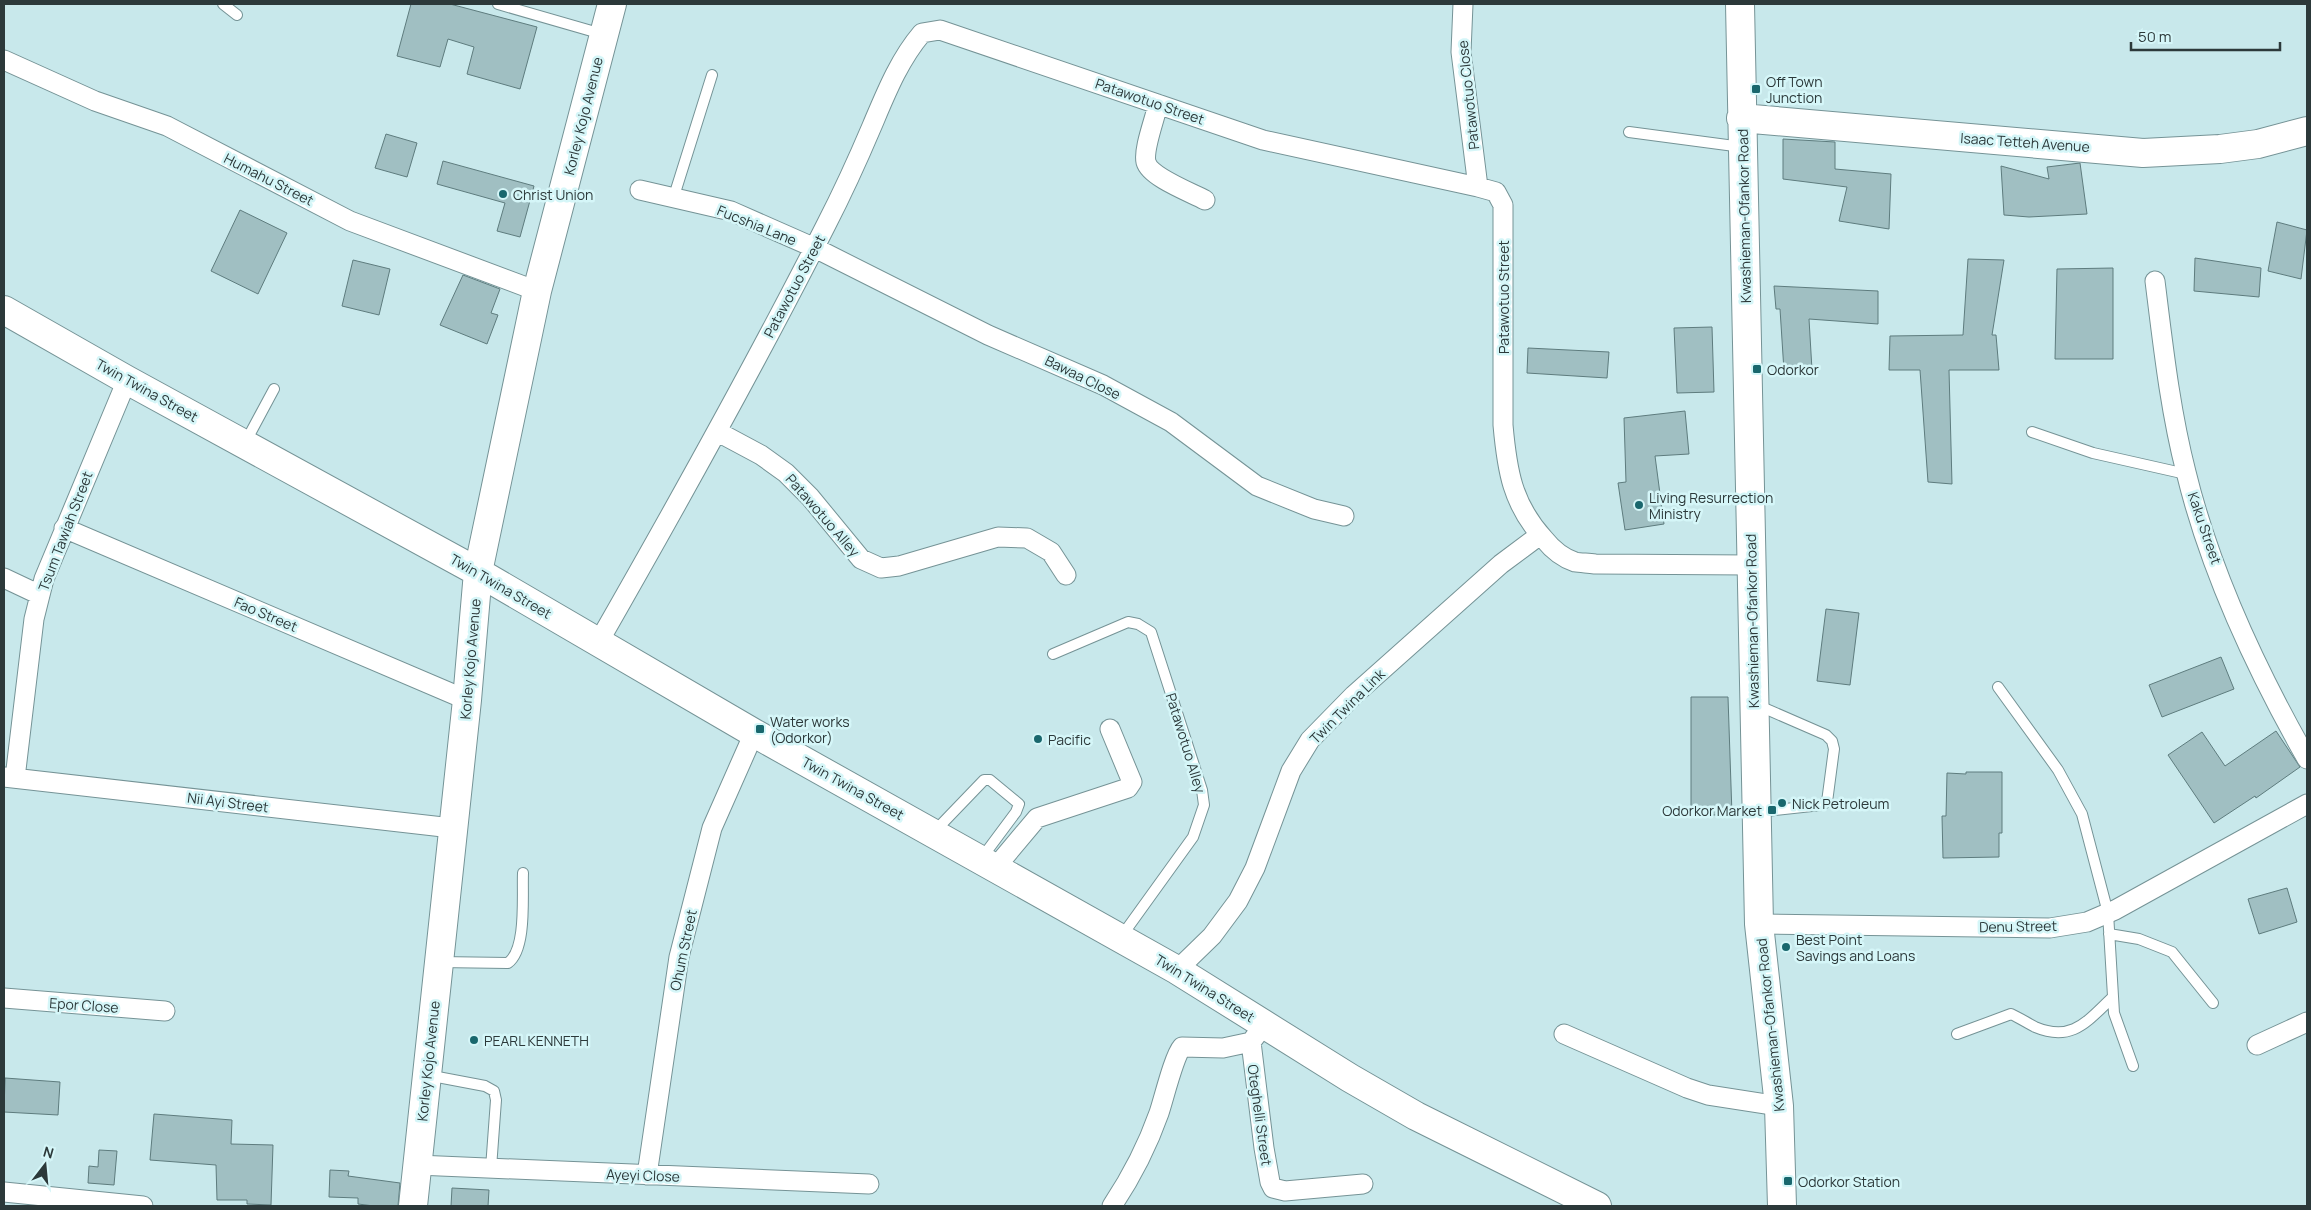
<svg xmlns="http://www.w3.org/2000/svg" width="2311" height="1210" viewBox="0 0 2311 1210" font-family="Manrope,sans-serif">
  <rect width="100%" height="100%" fill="#c8e8eb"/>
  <path fill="#a0bfc2" stroke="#5e7c7e" d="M 411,4 L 450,4 L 537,27 L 520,89 L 467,74 L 474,47 L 448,39 L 440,67 L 397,56 Z
    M 386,134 L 417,143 L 407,177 L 375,168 Z
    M 1783,139 L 1835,142 L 1835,169 L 1891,174 L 1889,229 L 1839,221 L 1847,187 L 1783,179 Z
    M 443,161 L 534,186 L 520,237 L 497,231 L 505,203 L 437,184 Z
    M 2080,163 L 2087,214 L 2029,217 L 2004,215 L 2001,166 L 2049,179 L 2047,167 Z
    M 240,210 L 287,233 L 258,294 L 211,271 Z
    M 2277,222 L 2307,230 L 2301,279 L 2268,271 Z
    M 2195,258 L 2261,268 L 2259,297 L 2194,291 Z
    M 1968,259 L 2004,260 L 1992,335 L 1996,335 L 1999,370 L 1949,370 L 1952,484 L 1928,482 L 1920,370 L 1889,370 L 1890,336 L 1963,335 Z
    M 353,260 L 390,269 L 379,315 L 342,306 Z
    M 2113,268 L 2113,359 L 2055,359 L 2057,269 Z
    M 463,275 L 500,289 L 491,313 L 498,315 L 487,344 L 440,325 Z
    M 1774,286 L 1878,291 L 1878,324 L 1809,319 L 1812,370 L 1784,371 L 1780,309 L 1776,309 Z
    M 1712,327 L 1714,392 L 1677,393 L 1674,328 Z
    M 1528,348 L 1609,352 L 1607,378 L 1527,373 Z
    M 1685,411 L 1689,454 L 1655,456 L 1664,524 L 1625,530 L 1618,483 L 1626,482 L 1624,418 Z
    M 1826,609 L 1859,613 L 1850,685 L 1817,681 Z
    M 2221,657 L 2234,689 L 2162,717 L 2149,685 Z
    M 1691,697 L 1728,697 L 1732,815 L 1691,815 Z
    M 2276,731 L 2300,767 L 2256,798 L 2255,796 L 2214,823 L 2168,755 L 2202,732 L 2225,766 Z
    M 1966,772 L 2002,772 L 2002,833 L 1999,833 L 1999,857 L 1943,858 L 1942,816 L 1946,816 L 1947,773 L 1966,774 Z
    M 2287,888 L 2297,922 L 2259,934 L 2248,899 Z
    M 5,1078 L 60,1082 L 58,1115 L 4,1112 Z
    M 154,1114 L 232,1120 L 231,1144 L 273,1145 L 271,1205 L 247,1204 L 247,1200 L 217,1200 L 216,1165 L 150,1160 Z
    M 99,1150 L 117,1151 L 114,1185 L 88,1183 L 89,1166 L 98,1167 Z
    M 330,1170 L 349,1171 L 348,1176 L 400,1183 L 398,1206 L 374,1206 L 358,1204 L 358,1198 L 329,1197 Z
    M 452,1188 L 489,1190 L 488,1206 L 451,1206 Z"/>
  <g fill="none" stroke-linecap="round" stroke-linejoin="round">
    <defs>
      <path id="lane" d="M 223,4 L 237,15
        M 498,4 L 602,34
        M 1629,132 L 1742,147
        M 674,196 L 712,75
        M 2032,432 L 2093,453 L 2186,474
        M 245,443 L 274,389
        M 1053,654 L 1128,622 L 1138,624 L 1151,632 L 1202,790 L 1204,805 L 1193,837 L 1121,937
        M 1998,687 L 2058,770 L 2082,814 L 2108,913 L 2114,1013 L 2133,1066
        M 1757,705 L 1826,735 L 1832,741 L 1834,749 L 1827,802 L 1821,805 L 1758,812
        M 934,832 L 984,780 L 990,780 L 1019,804 L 1016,812 L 981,859
        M 2109,934 L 2139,939 L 2172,952 L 2213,1003
        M 439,962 L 508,963 C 527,949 522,896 523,873
        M 1957,1034 L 2011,1014 C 2020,1018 2027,1023 2035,1027 C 2073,1043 2088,1020 2113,997
        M 427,1075 L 485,1086 L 494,1091 L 496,1100 L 491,1168"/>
      <path id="street" d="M 1463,4 L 1461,52 L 1478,187
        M 4,60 L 95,101 L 167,126 L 350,221 L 537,291
        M 1158,104 C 1155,119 1143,149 1146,162 C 1150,177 1190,192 1205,200
        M 640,190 L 731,211 L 815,248 L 988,335 L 1103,385 L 1171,422 L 1257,486 L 1314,509 L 1344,516
        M 2155,281 C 2163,345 2170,410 2186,472 C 2210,571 2257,671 2307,759
        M 718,432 L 761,455 L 786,473 L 810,497 L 861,559 L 881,568 L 899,566 L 998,537 L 1027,538 L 1051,552 L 1066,575
        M 64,528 L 467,700
        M 4,578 L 40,595
        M 598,643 C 677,505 754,367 826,225 C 843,192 858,159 872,126 C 886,93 899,60 922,33 L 940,30 L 1263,140 L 1478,187 L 1496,192 L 1503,205 L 1503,425 C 1507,470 1512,504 1544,539 C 1552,549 1563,558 1575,562 C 1581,563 1588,563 1595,564 L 1750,565
        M 4,777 L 452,828
        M 15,778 L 34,619 L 44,579 L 127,380
        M 995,868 L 1037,818 L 1128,788 L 1132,782 L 1110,729
        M 1759,924 L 2050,928 L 2087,922 L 2115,910 L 2307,804
        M 1177,970 L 1212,936 L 1238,901 L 1255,868 L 1291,771 L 1310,740 L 1354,695 L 1501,564 L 1540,535
        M 4,998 L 165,1011
        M 1564,1034 L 1687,1088 L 1708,1095 L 1779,1106
        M 1251,1042 L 1264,1148 L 1270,1182 L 1273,1188 L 1285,1191 L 1363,1184
        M 2257,1045 L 2307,1022
        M 417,1165 L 869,1184
        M 647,1175 L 679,957 L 712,828 L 754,733
        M 4,1192 L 143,1206
        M 1112,1206 C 1132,1176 1147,1147 1159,1113 C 1164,1098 1174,1056 1182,1047 L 1223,1048 L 1251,1042 L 1264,1025"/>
      <path id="secondary" d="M 1740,4 L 1759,924 L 1779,1106 L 1782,1206
        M 1741,118 L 2143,153 L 2220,149 L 2258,144 L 2307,131
        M 4,310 L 127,380 L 478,572 L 754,733 L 1177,970 L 1350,1078 L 1416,1116 L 1597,1206
        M 413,1206 L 467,700 L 478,572 L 537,291 L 612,4"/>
    </defs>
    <use href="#lane" stroke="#759396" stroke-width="12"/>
    <use href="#street" stroke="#759396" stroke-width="21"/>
    <use href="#secondary" stroke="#759396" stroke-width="30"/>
    <use href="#lane" stroke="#fff" stroke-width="10"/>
    <use href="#street" stroke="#fff" stroke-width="19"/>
    <use href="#secondary" stroke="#fff" stroke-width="28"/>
  </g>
  <g fill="#19676d" stroke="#d5f6f8" stroke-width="2">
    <rect x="1751" y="84" width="10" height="10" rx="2.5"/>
    <circle cx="503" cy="194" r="5"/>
    <rect x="1752" y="364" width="10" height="10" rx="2.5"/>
    <circle cx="1639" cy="505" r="5"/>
    <rect x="755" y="724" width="10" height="10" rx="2.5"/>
    <circle cx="1038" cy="739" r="5"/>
    <circle cx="1782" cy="803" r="5"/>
    <rect x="1767" y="805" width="10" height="10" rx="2.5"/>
    <circle cx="1786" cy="947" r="5"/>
    <circle cx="474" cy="1040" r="5"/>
    <rect x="1783" y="1176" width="10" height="10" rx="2.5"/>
  </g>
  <g text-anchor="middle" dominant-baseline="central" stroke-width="5" stroke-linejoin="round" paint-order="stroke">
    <g font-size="14" fill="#2c393a" stroke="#d5f6f8" text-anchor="start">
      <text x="1766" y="81">Off Town<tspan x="1766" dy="16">Junction</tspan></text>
      <text x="513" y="194">Christ Union</text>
      <text x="1767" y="369">Odorkor</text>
      <text x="1649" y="497">Living Resurrection<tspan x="1649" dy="16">Ministry</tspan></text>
      <text x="770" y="721">Water works<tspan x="770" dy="16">(Odorkor)</tspan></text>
      <text x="1048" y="739">Pacific</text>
      <text x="1792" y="803">Nick Petroleum</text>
      <text x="1762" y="810" text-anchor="end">Odorkor Market</text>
      <text x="1796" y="939">Best Point<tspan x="1796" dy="16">Savings and Loans</tspan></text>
      <text x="484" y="1040">PEARL KENNETH</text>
      <text x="1798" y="1181">Odorkor Station</text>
    </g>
    <g font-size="14" fill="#2c393a" stroke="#d5f6f8">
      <text transform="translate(1468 95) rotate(-96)">Patawotuo Close</text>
      <text transform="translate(1150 101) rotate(19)">Patawotuo Street</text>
      <text transform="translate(583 116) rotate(-76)">Korley Kojo Avenue</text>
      <text transform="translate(2025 142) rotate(4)">Isaac Tetteh Avenue</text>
      <text transform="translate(269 179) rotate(27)">Humahu Street</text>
      <text transform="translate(1744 216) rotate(-91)">Kwashieman-Ofankor Road</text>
      <text transform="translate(757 225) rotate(22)">Fucshia Lane</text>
      <text transform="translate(794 286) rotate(-62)">Patawotuo Street</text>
      <text transform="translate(1503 297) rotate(-90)">Patawotuo Street</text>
      <text transform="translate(1083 377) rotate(26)">Bawaa Close</text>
      <text transform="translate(147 390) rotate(29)">Twin Twina Street</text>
      <text transform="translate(823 515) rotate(49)">Patawotuo Alley</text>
      <text transform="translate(2205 528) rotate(71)">Kaku Street</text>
      <text transform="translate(65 531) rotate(-69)">Tsum Tawiah Street</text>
      <text transform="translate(501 586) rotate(30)">Twin Twina Street</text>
      <text transform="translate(266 614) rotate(23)">Fao Street</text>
      <text transform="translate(1752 621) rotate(-91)">Kwashieman-Ofankor Road</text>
      <text transform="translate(470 659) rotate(-85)">Korley Kojo Avenue</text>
      <text transform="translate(1347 706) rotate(-45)">Twin Twina Link</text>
      <text transform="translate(1186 743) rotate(73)">Patawotuo Alley</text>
      <text transform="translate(853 788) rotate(29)">Twin Twina Street</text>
      <text transform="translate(228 802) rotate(7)">Nii Ayi Street</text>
      <text transform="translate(2018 926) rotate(-1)">Denu Street</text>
      <text transform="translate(683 950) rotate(-78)">Ohum Street</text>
      <text transform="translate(1205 988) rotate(32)">Twin Twina Street</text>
      <text transform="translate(84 1005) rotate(4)">Epor Close</text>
      <text transform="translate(1770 1025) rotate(-96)">Kwashieman-Ofankor Road</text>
      <text transform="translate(428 1061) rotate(-84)">Korley Kojo Avenue</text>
      <text transform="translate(1260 1115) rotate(82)">Oteghelli Street</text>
      <text transform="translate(643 1175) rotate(2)">Ayeyi Close</text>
    </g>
  </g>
  <rect width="2311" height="1210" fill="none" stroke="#2c393a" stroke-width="10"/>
  <g transform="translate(45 1165) rotate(16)" stroke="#d5f6f8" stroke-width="4" paint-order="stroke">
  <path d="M0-4L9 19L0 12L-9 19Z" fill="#2c393a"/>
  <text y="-8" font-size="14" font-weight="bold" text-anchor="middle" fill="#2c393a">N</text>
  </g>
  <path d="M2131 42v8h149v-8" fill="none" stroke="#2c393a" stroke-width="2.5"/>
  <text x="2138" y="42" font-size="15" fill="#2c393a" stroke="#d5f6f8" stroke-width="4" paint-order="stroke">50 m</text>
</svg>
